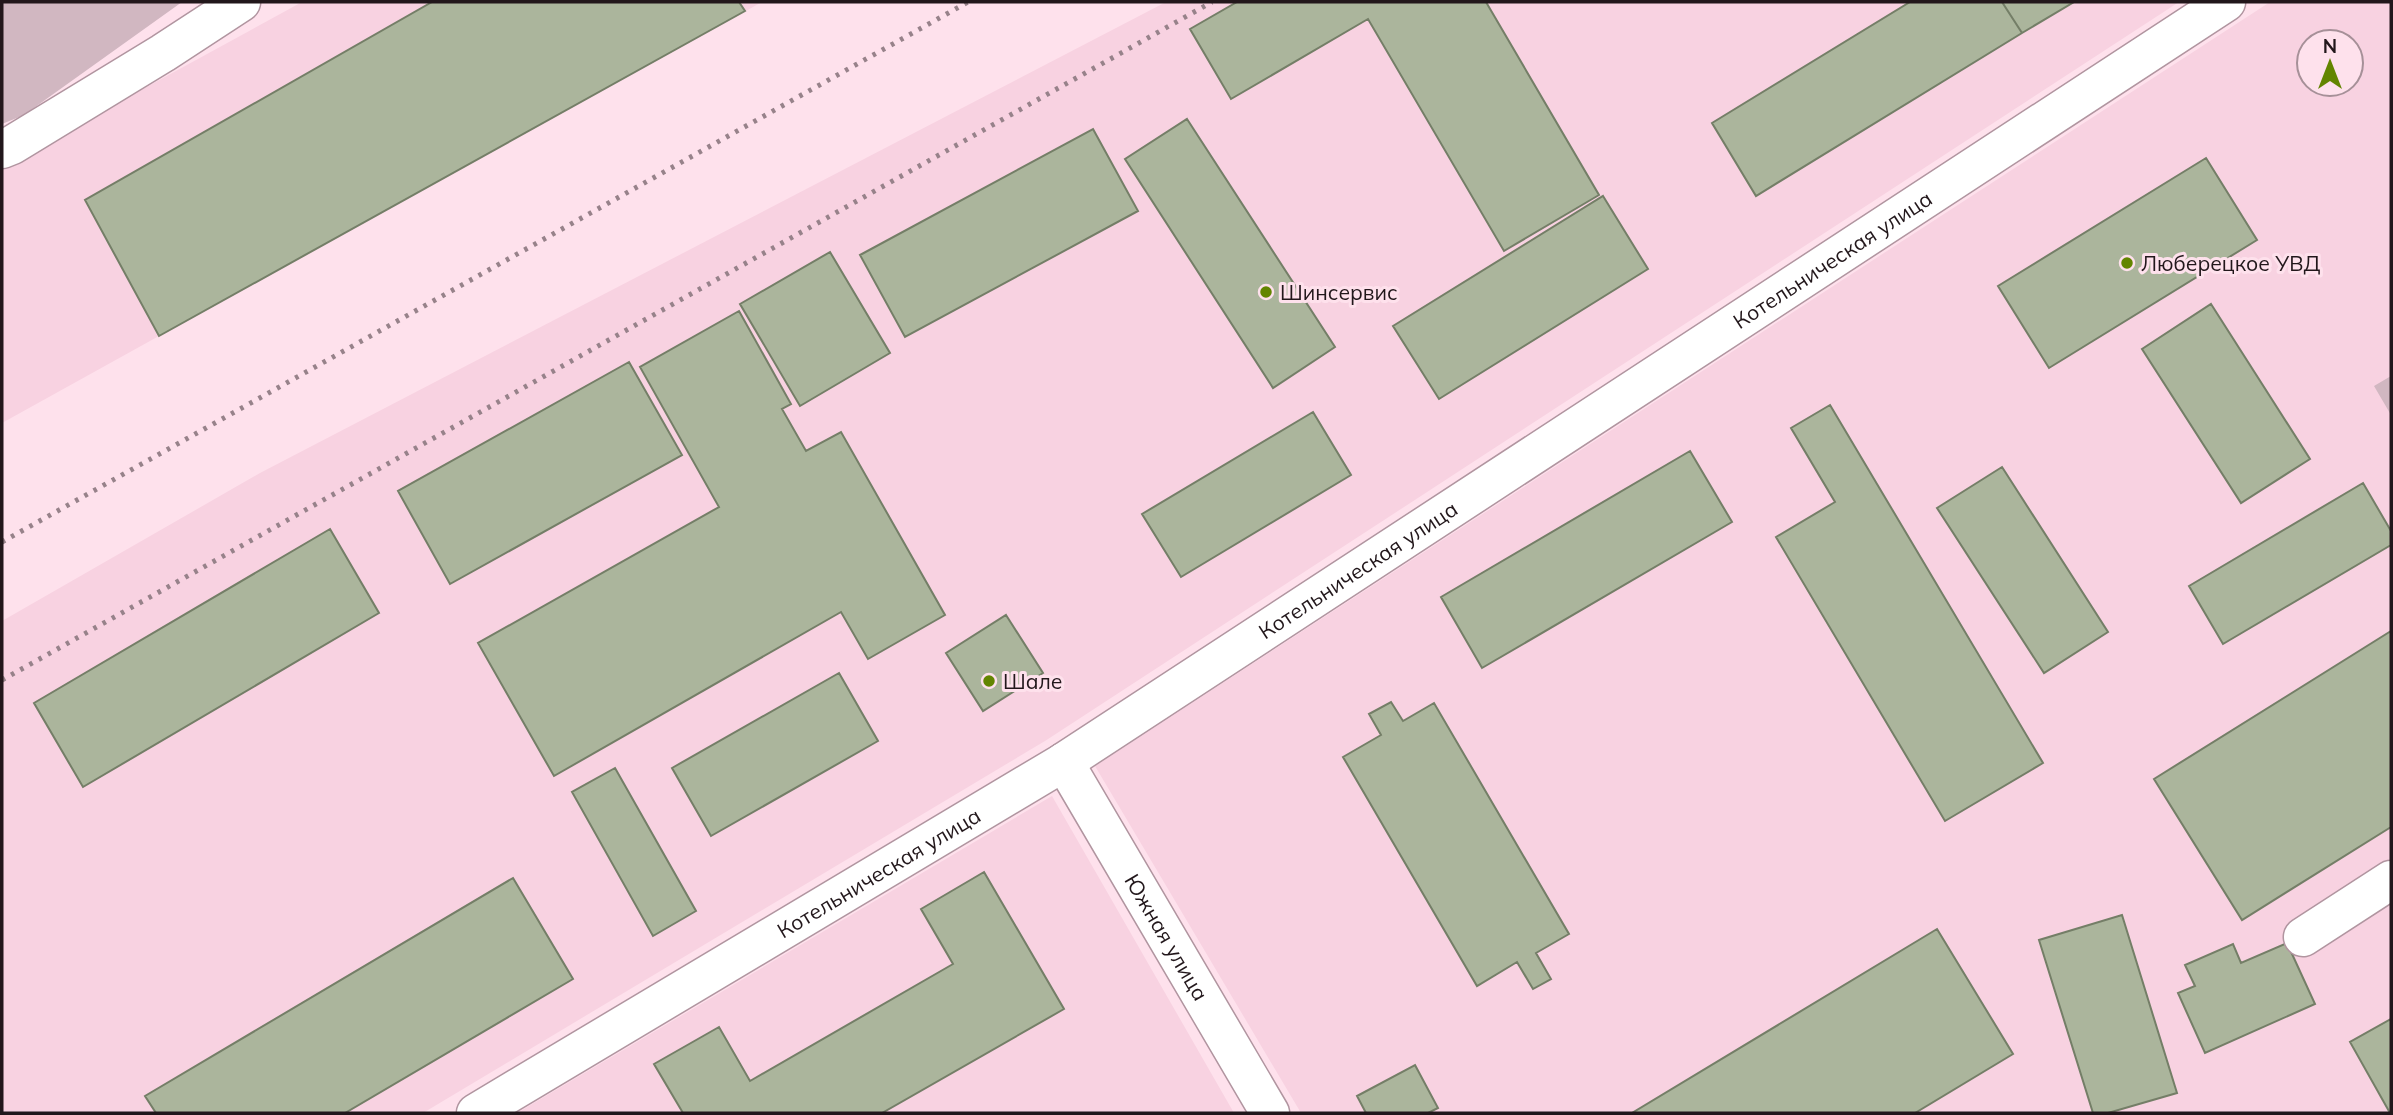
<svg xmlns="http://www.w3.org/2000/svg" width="2393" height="1115" viewBox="0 0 2393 1115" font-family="Mulish,sans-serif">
  <rect width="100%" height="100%" fill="#fee1ec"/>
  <path fill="#f8d2e1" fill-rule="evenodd" d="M 302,2 L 762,2 L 2,423 L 2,166 Z
    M 1166,2 L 2179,2 L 1045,741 L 423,1113 L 2,1113 L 2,621 L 260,473 Z
    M 2270,2 L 2391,2 L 2391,1113 L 1301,1113 L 1095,766 ZM 2309,42 L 2351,42 L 2351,84 L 2309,84 Z
    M 1052,796 L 1234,1113 L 517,1113 Z"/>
  <path fill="#d1b7c1" d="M 2,2 L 182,2 L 24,115 L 2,124 Z
    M 2391,376 L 2391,415 L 2374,386 Z"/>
  <path fill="#abb59c" stroke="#747e67" stroke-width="2" d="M 432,2 L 739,2 L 745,11 L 159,336 L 85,200 Z
    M 1237,2 L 1486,2 L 1599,195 L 1504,251 L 1368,19 L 1231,99 L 1190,29 Z
    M 1910,2 L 2002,2 L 2022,33 L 1756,196 L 1712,123 Z
    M 2002,2 L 2074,2 L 2022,33 Z
    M 1187,119 L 1335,347 L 1273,388 L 1125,159 Z
    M 1093,129 L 1138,211 L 905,337 L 860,255 Z
    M 2206,158 L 2257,240 L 2049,368 L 1998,286 Z
    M 1603,196 L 1648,269 L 1439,399 L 1393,326 Z
    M 830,252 L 890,353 L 800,406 L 740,304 Z
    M 2211,304 L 2310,459 L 2241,503 L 2142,349 Z
    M 739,311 L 791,404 L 782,409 L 806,451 L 841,432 L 945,615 L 868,659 L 841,612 L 554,776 L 478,643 L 719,507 L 640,367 Z
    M 629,362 L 682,455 L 450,584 L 398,491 Z
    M 1830,405 L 2043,763 L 1945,821 L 1776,537 L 1835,502 L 1791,428 Z
    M 1313,412 L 1351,475 L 1181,577 L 1142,514 Z
    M 1690,451 L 1732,522 L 1482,668 L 1441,597 Z
    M 2002,467 L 2108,632 L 2044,673 L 1937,508 Z
    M 2363,483 L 2391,531 L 2391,545 L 2223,644 L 2189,586 Z
    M 330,529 L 379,613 L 83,787 L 34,703 Z
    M 1006,615 L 1043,673 L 983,711 L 946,653 Z
    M 2391,631 L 2391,827 L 2242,920 L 2154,779 Z
    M 839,673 L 878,741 L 711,836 L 672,768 Z
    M 1391,702 L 1403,721 L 1434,703 L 1569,934 L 1536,953 L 1551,979 L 1533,989 L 1517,962 L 1477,986 L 1343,757 L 1381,735 L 1369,714 Z
    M 615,768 L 696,911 L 653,936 L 572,792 Z
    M 984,872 L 1064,1009 L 882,1113 L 683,1113 L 654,1064 L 719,1027 L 750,1081 L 953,964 L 921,909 Z
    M 513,878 L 573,979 L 345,1113 L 156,1113 L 145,1096 Z
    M 2122,915 L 2177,1093 L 2108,1113 L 2093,1113 L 2039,940 Z
    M 1937,929 L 2013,1054 L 1915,1113 L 1632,1113 Z
    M 2287,943 L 2315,1004 L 2205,1053 L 2178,993 L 2195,986 L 2185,965 L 2233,944 L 2241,963 Z
    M 2391,1019 L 2391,1113 L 2390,1113 L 2350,1042 Z
    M 1415,1065 L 1438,1108 L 1428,1113 L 1366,1113 L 1357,1096 Z"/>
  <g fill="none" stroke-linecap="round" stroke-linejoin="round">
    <defs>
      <g id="minor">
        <path d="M 2,149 L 12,145 L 163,53 L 241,2"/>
        <path id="s1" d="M 1064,762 L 1270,1113"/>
        <path d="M 2303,937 L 2391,880"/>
        <path id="s2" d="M 476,1113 L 1064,762 L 2226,2"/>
      </g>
    </defs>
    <use href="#minor" stroke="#b195a0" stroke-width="41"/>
    <use href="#minor" stroke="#fff" stroke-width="38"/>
    <path stroke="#97828a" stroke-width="5" stroke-dasharray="3.5 7" stroke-linecap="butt" d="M 2,542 L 968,2
      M 2,680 L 1212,2"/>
  </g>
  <g fill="#638500" stroke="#fee1ec" stroke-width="2.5">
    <circle cx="2127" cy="263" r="7"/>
    <circle cx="1266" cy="292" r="7"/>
    <circle cx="989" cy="681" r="7"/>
  </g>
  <g text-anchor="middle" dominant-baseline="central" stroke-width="6" stroke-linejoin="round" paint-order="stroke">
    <g font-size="21" fill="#22171b" stroke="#fee1ec">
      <text stroke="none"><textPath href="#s2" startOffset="1603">Котельническая улица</textPath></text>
      <text stroke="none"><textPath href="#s2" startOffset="1036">Котельническая улица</textPath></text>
      <text stroke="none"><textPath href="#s2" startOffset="469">Котельническая улица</textPath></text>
      <text stroke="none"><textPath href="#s1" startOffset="203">Южная улица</textPath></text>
    </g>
    <g font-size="21" fill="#22171b" stroke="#fee1ec" text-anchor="start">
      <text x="2141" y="263">Люберецкое УВД</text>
      <text x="1280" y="292">Шинсервис</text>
      <text x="1003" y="681">Шале</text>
    </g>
  </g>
  <rect width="2393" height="1115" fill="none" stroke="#22171b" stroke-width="7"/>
  <g transform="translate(2330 63)"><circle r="33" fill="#fee1ec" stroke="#a69098" stroke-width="2"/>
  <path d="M0-5L12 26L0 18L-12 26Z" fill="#638500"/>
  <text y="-10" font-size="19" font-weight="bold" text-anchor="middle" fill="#22171b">N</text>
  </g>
</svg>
